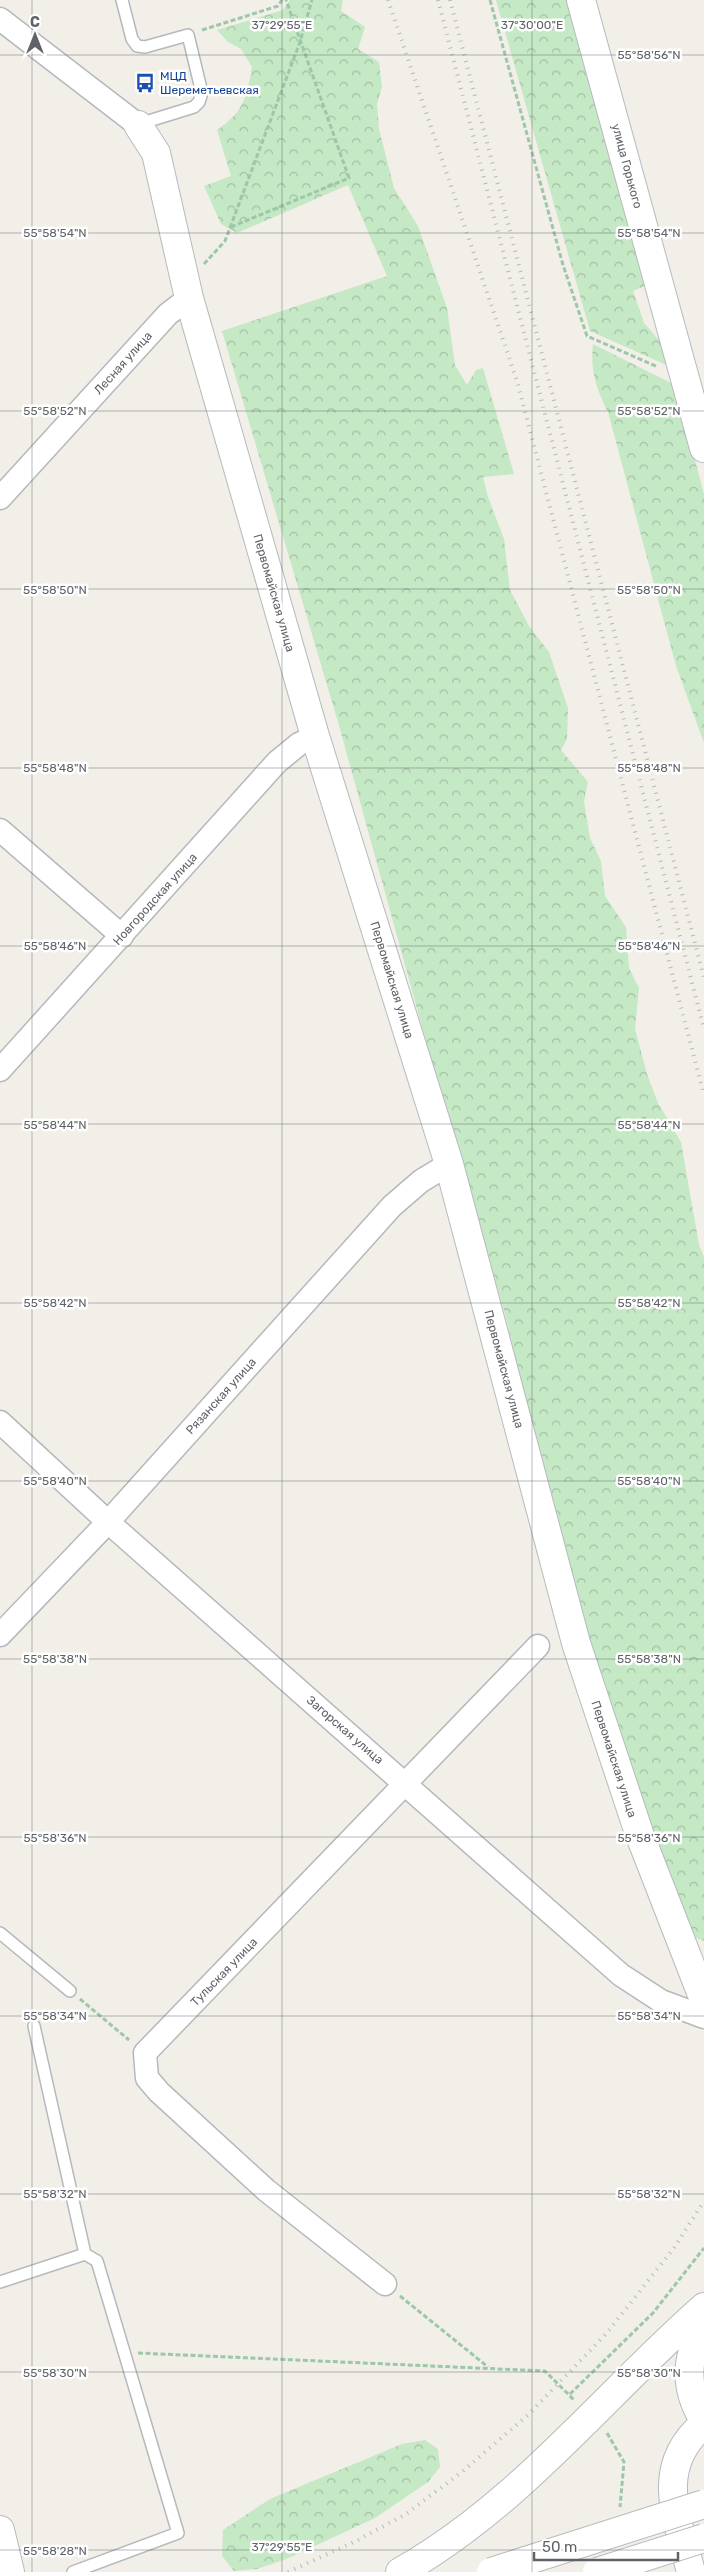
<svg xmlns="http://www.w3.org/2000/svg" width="704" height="2572" viewBox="0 0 704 2572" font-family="Rubik,sans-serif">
  <defs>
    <pattern id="forest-crowns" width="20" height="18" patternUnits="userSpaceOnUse" patternTransform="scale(1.25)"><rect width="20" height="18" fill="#c5e8c5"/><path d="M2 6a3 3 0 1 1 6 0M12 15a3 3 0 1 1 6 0" fill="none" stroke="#a3c0a4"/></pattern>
  </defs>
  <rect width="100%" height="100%" fill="#f1efe8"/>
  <path fill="url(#forest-crowns)" d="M 290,0 L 343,0 L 341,11 L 365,27 L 358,49 L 379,62 L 382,87 L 377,104 L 379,129 L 394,188 L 418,226 L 447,308 L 455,365 L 467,385 L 476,370 L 483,368 L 514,474 L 483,477 L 488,497 L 504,539 L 510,590 L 529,626 L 549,652 L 568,708 L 567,739 L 561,750 L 588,782 L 584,801 L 590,838 L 601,861 L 605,896 L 626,927 L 629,968 L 639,988 L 635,1029 L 647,1074 L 658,1103 L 681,1142 L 699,1245 L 704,1257 L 704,1941 L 696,1938 L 649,1825 L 580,1624 L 505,1314 L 432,1063 L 338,722 L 222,331 L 387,276 L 348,185 L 237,233 L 221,224 L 204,186 L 231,176 L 217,130 C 244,111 246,99 252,67 L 241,49 L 228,42 L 217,30 L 283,10 Z
    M 496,0 L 570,0 L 649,284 L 633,291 L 644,323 L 664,346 L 671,367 L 590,331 Z
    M 593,344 L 675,385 L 704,494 L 704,743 L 676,666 L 608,412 C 596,389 590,370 593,344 Z
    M 425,2440 L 438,2449 L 440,2467 L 428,2482 L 375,2518 L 289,2558 L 257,2569 L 234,2571 L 222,2556 L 223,2530 L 270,2499 L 402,2444 Z"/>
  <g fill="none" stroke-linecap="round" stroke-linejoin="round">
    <defs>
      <path id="lane" d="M 122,0 L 132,39 L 137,46 L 145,47 L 188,35 L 202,93 L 199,102 L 194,107 L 139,124
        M 0,1933 L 70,1991
        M 0,2282 L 85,2254 L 34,2026
        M 73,2572 L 178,2533 L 97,2261 L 85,2254"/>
      <path id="street" d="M 0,19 L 138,125
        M 0,498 L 168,314 L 189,298
        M 0,830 L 122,936
        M 0,1070 L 277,762 L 299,744 L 315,736
        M 0,1422 L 108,1522 L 621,1975 L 661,2001 L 704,2017
        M 0,1635 L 108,1522 L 392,1206 L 421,1181 L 449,1164
        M 385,2284 L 266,2190 L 159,2092 L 147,2078 L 145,2053 L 538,1646"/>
      <path id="secondary" d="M 581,0 L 704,448
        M 138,125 L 156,153 L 189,298 L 315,736 L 449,1164 L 576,1643 L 639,1833 L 704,2000
        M 704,2326 C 685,2358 684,2388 704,2420
        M 0,2530 L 10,2572
        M 400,2572 C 518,2506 603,2396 704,2307
        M 691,2572 C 677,2517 653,2467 704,2424"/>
    </defs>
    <use href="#lane" stroke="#b5b8bc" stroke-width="14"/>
    <use href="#street" stroke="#b5b8bc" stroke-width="25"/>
    <use href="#secondary" stroke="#b6babf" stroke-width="30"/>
    <path stroke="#9cc7a9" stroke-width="3" stroke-dasharray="5 2.5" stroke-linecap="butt" d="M 490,0 L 563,265 L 587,336 L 658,367
      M 202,30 L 278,6 L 282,0
      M 231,227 L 349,178 L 286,0
      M 204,264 L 225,241 L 300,42 L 312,0
      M 80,1999 L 129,2040
      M 400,2296 L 488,2367
      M 138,2353 L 545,2371 L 574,2400
      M 570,2394 L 653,2313 L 704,2248
      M 607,2433 L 624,2462 L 620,2507"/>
    <use href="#lane" stroke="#fff" stroke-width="11"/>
    <use href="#street" stroke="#fff" stroke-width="22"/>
    <use href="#secondary" stroke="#fff" stroke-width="28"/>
    <path stroke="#b6b7b8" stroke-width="4" stroke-dasharray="1 6" stroke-linecap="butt" d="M 388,0 L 517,381 L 704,1095
      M 438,0 L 704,1029
      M 450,0 L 704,978
      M 288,2572 L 356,2541 L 406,2514 L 463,2471 L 528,2415 L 606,2334 L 674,2248 L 704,2201"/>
    <defs>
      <path id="secondary-bridge" d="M 491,2572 L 704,2504
        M 597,2572 L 704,2538"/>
    </defs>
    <use href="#secondary-bridge" stroke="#b6babf" stroke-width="30" stroke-linecap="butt"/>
    <use href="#secondary-bridge" stroke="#fff" stroke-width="28"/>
  </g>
  <path fill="none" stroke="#5f6368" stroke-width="1" stroke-opacity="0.45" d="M 32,0 L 32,2572M 282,0 L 282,2572M 532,0 L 532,2572M 0,55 L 704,55M 0,233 L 704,233M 0,411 L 704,411M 0,589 L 704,589M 0,768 L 704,768M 0,946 L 704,946M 0,1124 L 704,1124M 0,1303 L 704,1303M 0,1481 L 704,1481M 0,1659 L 704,1659M 0,1837 L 704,1837M 0,2016 L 704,2016M 0,2194 L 704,2194M 0,2372 L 704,2372M 0,2550 L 704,2550"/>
  <defs>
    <symbol id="bus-bare" viewBox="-9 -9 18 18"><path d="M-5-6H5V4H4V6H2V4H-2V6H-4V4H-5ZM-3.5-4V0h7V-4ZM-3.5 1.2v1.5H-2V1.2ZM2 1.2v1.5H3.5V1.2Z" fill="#1a4fb4" stroke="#fff" stroke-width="2.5" paint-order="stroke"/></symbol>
  </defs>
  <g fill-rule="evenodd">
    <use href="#bus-bare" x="131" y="69" width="28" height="28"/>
  </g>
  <g text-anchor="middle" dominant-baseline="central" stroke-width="5" stroke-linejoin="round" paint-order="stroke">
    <g font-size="12" fill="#164399" stroke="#fff" text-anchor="start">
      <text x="160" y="76">МЦД<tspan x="160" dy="14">Шереметьевская</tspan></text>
    </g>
    <g font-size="12" fill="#5f6368" stroke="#fff">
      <text transform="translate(627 166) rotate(75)">улица Горького</text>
      <text transform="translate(123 363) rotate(-48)">Лесная улица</text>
      <text transform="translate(274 593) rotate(74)">Первомайская улица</text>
      <text transform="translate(155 899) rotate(-48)">Новгородская улица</text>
      <text transform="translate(392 980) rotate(73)">Первомайская улица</text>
      <text transform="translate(504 1369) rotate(75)">Первомайская улица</text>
      <text transform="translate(221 1396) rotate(-48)">Рязанская улица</text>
      <text transform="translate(345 1730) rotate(41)">Загорская улица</text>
      <text transform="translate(614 1759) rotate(72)">Первомайская улица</text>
      <text transform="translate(224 1972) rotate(-46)">Тульская улица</text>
    </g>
  </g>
  <g font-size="12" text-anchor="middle" fill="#5f6368" stroke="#fff" stroke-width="5" stroke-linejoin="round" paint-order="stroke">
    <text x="282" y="29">37°29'55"E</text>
    <text x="532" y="29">37°30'00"E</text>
    <text x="649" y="59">55°58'56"N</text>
    <text x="55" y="237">55°58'54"N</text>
    <text x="649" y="237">55°58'54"N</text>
    <text x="55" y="415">55°58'52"N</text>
    <text x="649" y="415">55°58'52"N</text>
    <text x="55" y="594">55°58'50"N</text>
    <text x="649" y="594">55°58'50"N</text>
    <text x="55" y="772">55°58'48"N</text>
    <text x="649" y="772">55°58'48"N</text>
    <text x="55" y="950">55°58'46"N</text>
    <text x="649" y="950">55°58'46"N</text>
    <text x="55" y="1129">55°58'44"N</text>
    <text x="649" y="1129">55°58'44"N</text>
    <text x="55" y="1307">55°58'42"N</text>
    <text x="649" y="1307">55°58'42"N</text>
    <text x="55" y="1485">55°58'40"N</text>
    <text x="649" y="1485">55°58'40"N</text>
    <text x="55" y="1663">55°58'38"N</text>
    <text x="649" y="1663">55°58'38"N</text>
    <text x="55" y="1842">55°58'36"N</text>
    <text x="649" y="1842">55°58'36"N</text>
    <text x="55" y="2020">55°58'34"N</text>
    <text x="649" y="2020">55°58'34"N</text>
    <text x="55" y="2198">55°58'32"N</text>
    <text x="649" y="2198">55°58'32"N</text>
    <text x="55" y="2377">55°58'30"N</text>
    <text x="649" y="2377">55°58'30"N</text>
    <text x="282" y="2551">37°29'55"E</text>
    <text x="55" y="2555">55°58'28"N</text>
  </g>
  <g transform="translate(35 35)" stroke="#ffffff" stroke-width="4" paint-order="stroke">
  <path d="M0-4L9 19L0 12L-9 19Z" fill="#5f6368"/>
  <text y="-8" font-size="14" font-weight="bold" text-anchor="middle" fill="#5f6368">С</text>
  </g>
  <path d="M534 2552v8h144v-8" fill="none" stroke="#5f6368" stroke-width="2.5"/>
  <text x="542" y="2552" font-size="15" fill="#5f6368" stroke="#ffffff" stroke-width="4" paint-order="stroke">50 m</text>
</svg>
